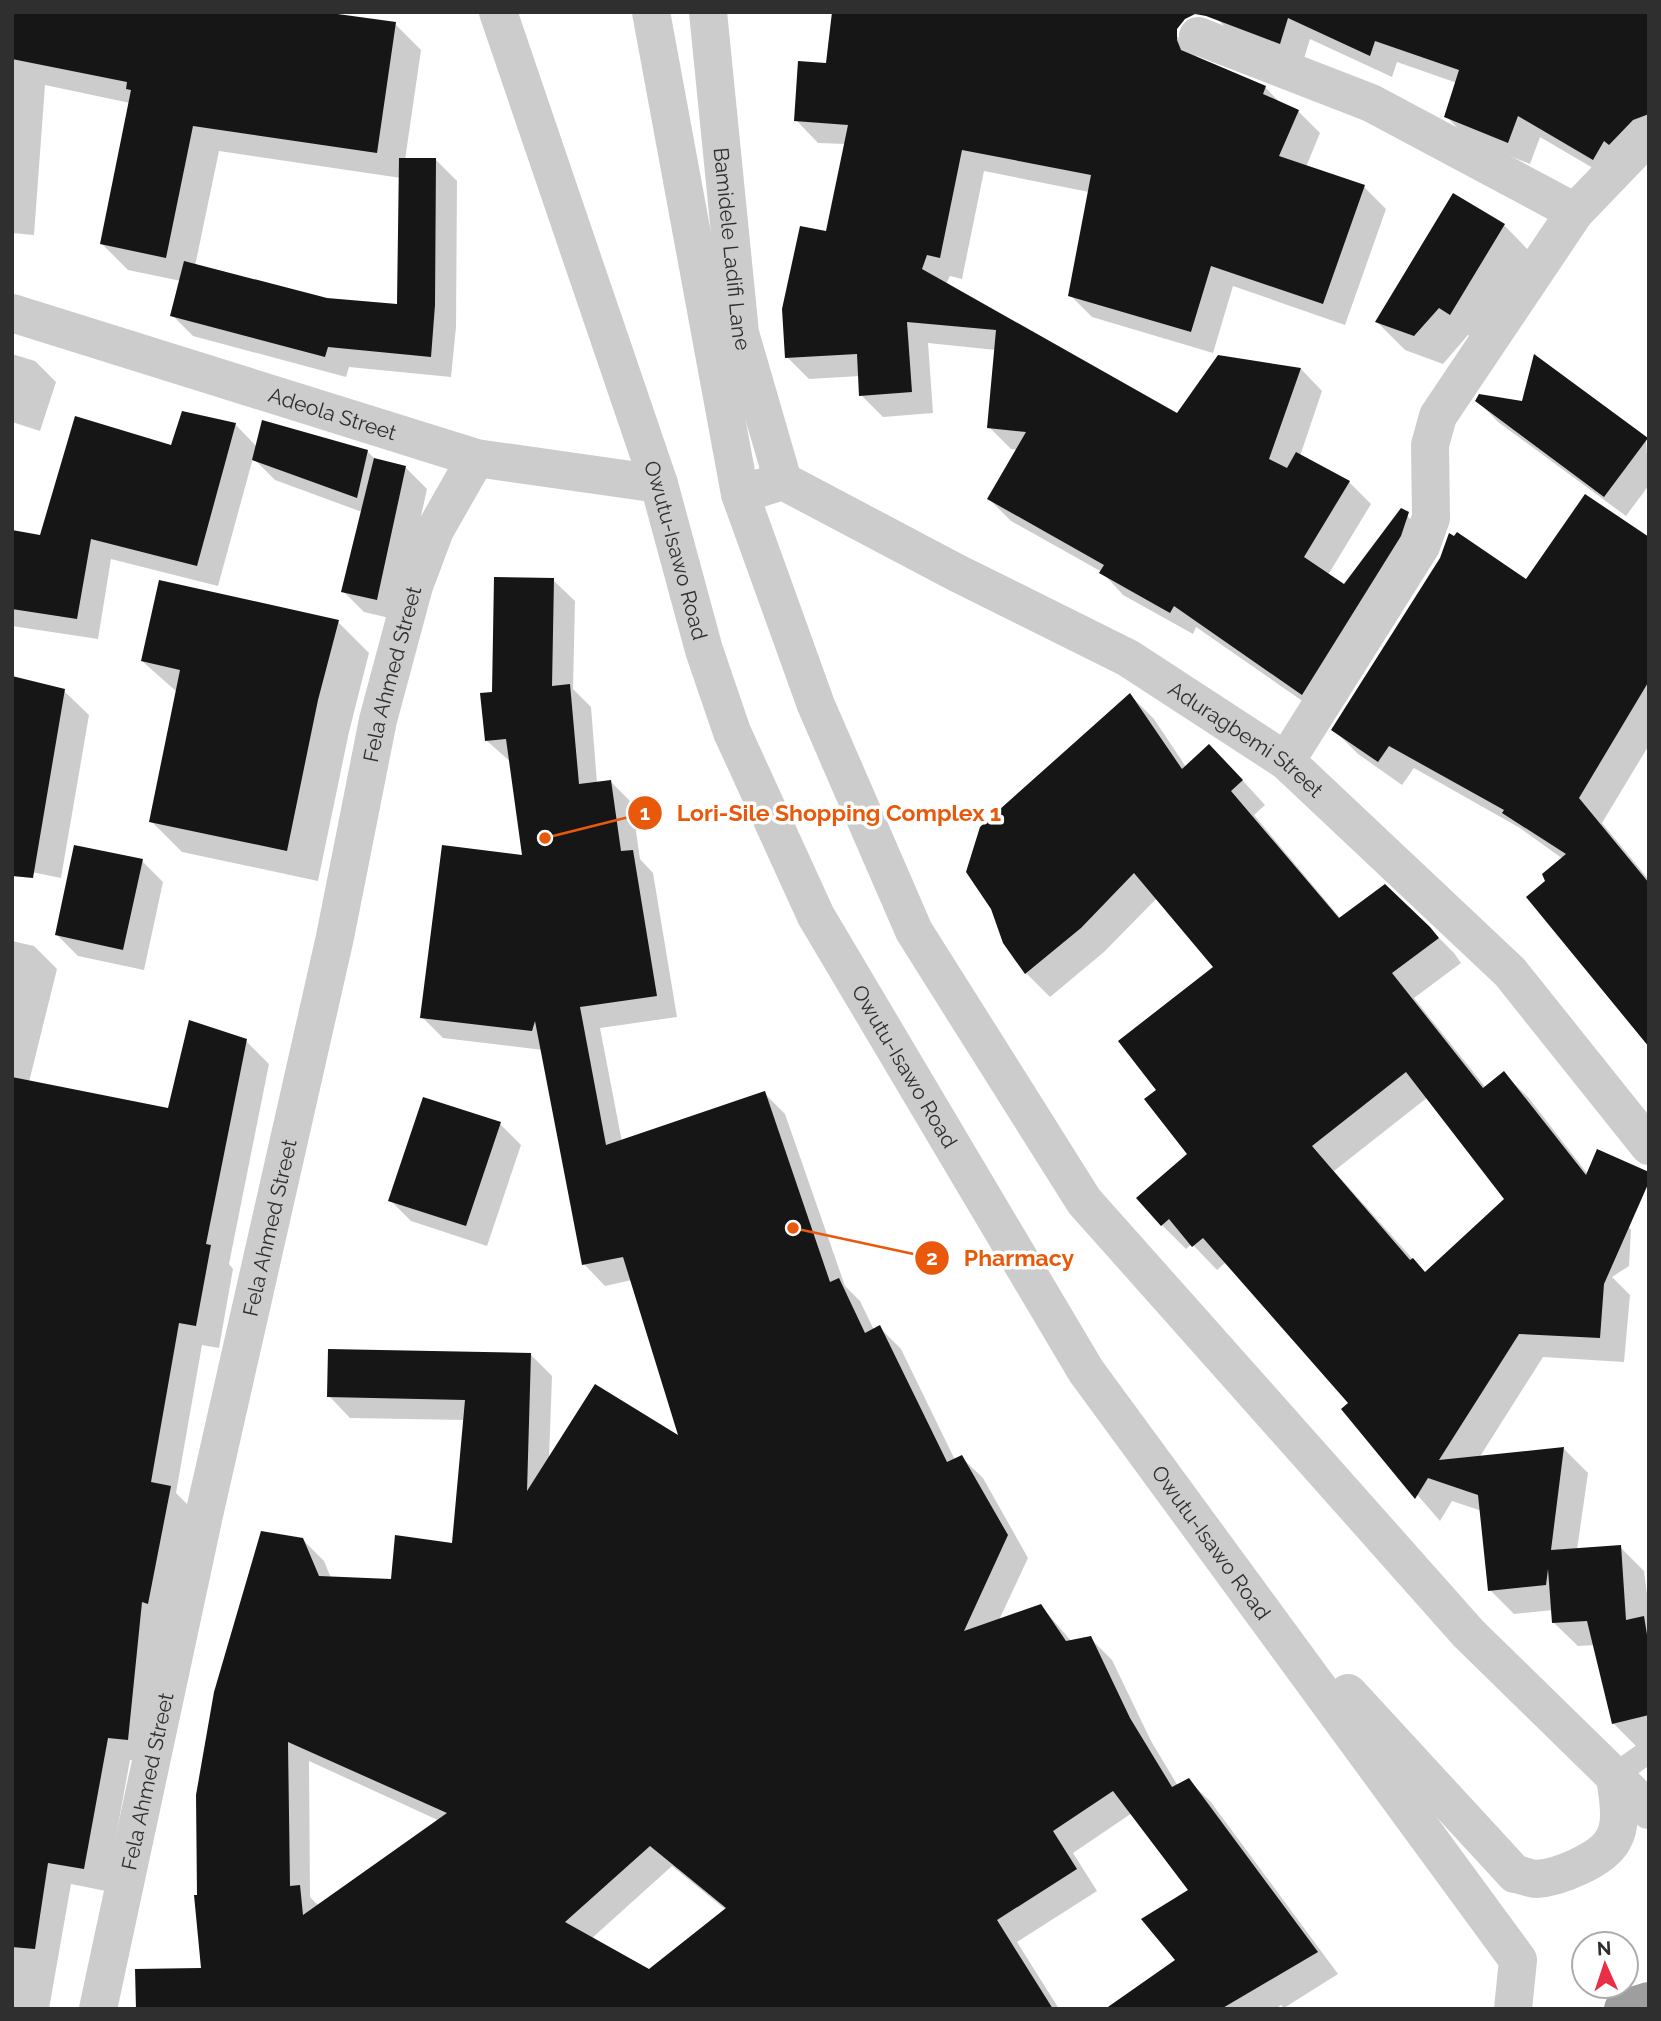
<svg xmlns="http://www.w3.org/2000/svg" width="1661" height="2021" viewBox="0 0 1661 2021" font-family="Raleway,sans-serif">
  <rect width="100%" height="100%" fill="#fff"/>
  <path fill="#0003" fill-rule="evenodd" d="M 12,12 L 395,24 L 421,50 L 405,160 L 436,160 L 457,181 L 456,327 L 451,377 L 349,367 L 346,377 L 193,336 L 172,315 L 181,281 L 128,270 L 102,244 L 130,103 L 45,85 L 34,235 L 12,233 ZM 219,151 L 401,178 L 399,306 L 327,300 L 195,266 Z
    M 1649,12 L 1649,149 L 1615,181 L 1540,137 L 1530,164 L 1468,139 L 1446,116 L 1457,83 L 1397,62 L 1392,77 L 1310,39 L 1302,65 L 1240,41 L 1217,19 Z
    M 1176,35 L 1198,58 L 1265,87 L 1282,105 L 1298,111 L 1320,133 L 1306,167 L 1364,187 L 1386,209 L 1345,325 L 1233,286 L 1213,353 L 1092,317 L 1070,295 L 1089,192 L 984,171 L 962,279 L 950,276 L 946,284 L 1178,415 L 1301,369 L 1322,391 L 1300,456 L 1349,482 L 1371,504 L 1328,575 L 1344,586 L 1401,510 L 1430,538 L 1324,716 L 1196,627 L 1193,634 L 1123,595 L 1102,572 L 1011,521 L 989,499 L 1018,450 L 1011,449 L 989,427 L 996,350 L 928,343 L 933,413 L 883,417 L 861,395 L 860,376 L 809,379 L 787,357 L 828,233 L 846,144 L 818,143 L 796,120 L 828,65 Z
    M 1504,225 L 1532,254 L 1479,342 L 1468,335 L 1443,364 L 1405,350 L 1377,322 Z
    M 12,354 L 35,361 L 56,382 L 40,431 L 12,422 Z
    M 1477,400 L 1646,439 L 1649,485 L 1626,516 L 1498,422 Z
    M 235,424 L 257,447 L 367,451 L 377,461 L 406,468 L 427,489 L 398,620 L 364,612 L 343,591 L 362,512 L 275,480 L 253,458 L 218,586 L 111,559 L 98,639 L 12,626 L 12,532 L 41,537 L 172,447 Z
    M 1649,539 L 1649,745 L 1602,823 L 1649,880 L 1649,1044 L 1547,882 L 1563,859 L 1520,828 L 1414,768 L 1402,785 L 1358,754 L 1334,730 L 1526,581 Z
    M 553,580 L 575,601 L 573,689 L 591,707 L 597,783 L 611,782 L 632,803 L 640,859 L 653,873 L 677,1017 L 600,1028 L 622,1142 L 764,1093 L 785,1114 L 845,1286 L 860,1301 L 874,1330 L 880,1328 L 901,1349 L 955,1460 L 961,1457 L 983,1478 L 1028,1558 L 999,1620 L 1041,1606 L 1072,1642 L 1090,1638 L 1112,1660 L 1151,1741 L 1178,1786 L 1188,1780 L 1210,1801 L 1338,1974 L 1284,2008 L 1281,2005 L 1275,2009 L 1109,2009 L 1178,1960 L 1190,1891 L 1132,1813 L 1073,1853 L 1097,1891 L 1017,1942 L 1059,2009 L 137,2009 L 203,1970 L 198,1897 L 302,1539 L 324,1561 L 331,1578 L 392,1581 L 454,1545 L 465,1420 L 350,1418 L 329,1396 L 530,1354 L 552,1376 L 549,1459 L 681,1439 L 632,1280 L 605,1286 L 584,1264 L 543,1050 L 443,1038 L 422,1017 L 524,857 L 511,762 L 487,741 L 494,694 ZM 309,1761 L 440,1821 L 319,1906 L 310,1897 ZM 672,1866 L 726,1910 L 649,1971 L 591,1939 Z
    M 338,622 L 369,653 L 349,732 L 318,881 L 182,852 L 151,821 L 178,693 L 142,661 Z
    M 64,691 L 89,715 L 61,878 L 12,868 Z
    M 1130,695 L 1154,719 L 1186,767 L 1233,770 L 1265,805 L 1254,815 L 1341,919 L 1429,928 L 1454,953 L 1461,963 L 1414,998 L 1486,1088 L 1504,1074 L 1528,1097 L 1631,1230 L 1629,1266 L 1612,1277 L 1630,1295 L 1624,1362 L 1543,1357 L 1479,1458 L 1564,1449 L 1588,1473 L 1577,1550 L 1620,1547 L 1644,1571 L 1649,1609 L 1649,1744 L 1637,1747 L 1613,1723 L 1595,1645 L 1578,1646 L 1553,1622 L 1553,1610 L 1514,1614 L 1490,1590 L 1482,1511 L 1452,1501 L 1440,1521 L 1343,1409 L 1350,1404 L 1226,1262 L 1217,1270 L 1192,1244 L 1186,1249 L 1162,1225 L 1189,1154 L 1216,967 L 1157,898 L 1104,952 L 1050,997 L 1026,973 ZM 1428,1097 L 1506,1199 L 1426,1274 L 1334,1171 Z
    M 142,861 L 163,882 L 144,970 L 78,956 L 57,935 Z
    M 12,941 L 34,946 L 57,969 L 29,1082 L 170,1110 L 246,1041 L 269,1064 L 229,1264 L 233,1269 L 219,1348 L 202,1345 L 176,1493 L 193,1510 L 150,1762 L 130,1760 L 106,1891 L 71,1884 L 49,2009 L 12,2009 Z
    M 500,1124 L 521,1145 L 487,1246 L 411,1221 L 390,1200 Z"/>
  <path fill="#161616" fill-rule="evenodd" d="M 12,12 L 323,12 L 396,22 L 377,153 L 193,126 L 166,258 L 100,244 L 131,90 L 126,89 L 127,82 L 12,59 Z
    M 832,12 L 1649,12 L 1649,114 L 1633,120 L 1609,145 L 1604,141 L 1593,160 L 1518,116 L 1508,143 L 1444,117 L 1459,70 L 1375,41 L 1370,56 L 1288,18 L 1280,44 L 1206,16 L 1195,14 L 1185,19 L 1177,29 L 1177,40 L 1181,50 L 1266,86 L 1263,94 L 1299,110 L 1279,156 L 1365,185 L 1323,304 L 1211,266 L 1191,332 L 1068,296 L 1091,175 L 962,150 L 940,258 L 927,255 L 922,269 L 1177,413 L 1218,355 L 1301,368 L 1269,459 L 1287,468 L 1296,452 L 1350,481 L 1304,557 L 1344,584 L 1401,508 L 1409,512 L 1401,536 L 1302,695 L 1174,606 L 1170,613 L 1099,573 L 1104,565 L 987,499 L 1026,432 L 987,428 L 996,330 L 907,322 L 912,392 L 859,396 L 857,354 L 785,358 L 782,309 L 800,226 L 826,231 L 848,125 L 794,121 L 798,61 L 826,63 Z
    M 399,158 L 436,158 L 435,305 L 431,357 L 328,347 L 325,357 L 170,316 L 184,261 L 327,298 L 397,304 Z
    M 1453,193 L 1505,224 L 1450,315 L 1439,308 L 1414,336 L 1375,322 Z
    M 1534,354 L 1648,438 L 1604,497 L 1475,401 L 1479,394 L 1522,401 Z
    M 182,411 L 236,423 L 197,566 L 91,539 L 77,619 L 12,609 L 12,530 L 40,535 L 75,416 L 171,445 Z
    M 262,420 L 368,450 L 357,498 L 252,460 Z
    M 374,458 L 406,466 L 377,600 L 341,592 Z
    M 1585,494 L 1649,537 L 1649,681 L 1579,798 L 1649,883 L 1649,1047 L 1526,897 L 1545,881 L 1542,874 L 1566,854 L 1502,813 L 1504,810 L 1389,746 L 1378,762 L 1331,730 L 1440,558 L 1449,533 L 1454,536 L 1457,532 L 1526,579 Z
    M 494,577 L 554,578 L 552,686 L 570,684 L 579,784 L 611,780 L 621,851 L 633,850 L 657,996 L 580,1007 L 606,1145 L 765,1091 L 830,1282 L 839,1278 L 865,1333 L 880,1325 L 947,1462 L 962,1455 L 1008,1535 L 964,1631 L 1041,1604 L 1066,1641 L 1091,1636 L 1130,1718 L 1172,1787 L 1189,1778 L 1318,1952 L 1221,2009 L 1105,2009 L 1175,1960 L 1141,1919 L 1188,1890 L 1113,1791 L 1053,1831 L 1077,1869 L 997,1920 L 1053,2009 L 136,2009 L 135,1969 L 201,1968 L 194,1895 L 197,1895 L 196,1795 L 214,1692 L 261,1531 L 303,1538 L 319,1576 L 391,1579 L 395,1535 L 452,1543 L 465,1400 L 327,1397 L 328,1349 L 531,1353 L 527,1491 L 595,1384 L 678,1435 L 623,1257 L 582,1265 L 535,1021 L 532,1031 L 420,1018 L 442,845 L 522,855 L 506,739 L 485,741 L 480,693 L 492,692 ZM 288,1742 L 447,1813 L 303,1915 L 300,1885 L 290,1886 ZM 650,1846 L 726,1908 L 649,1969 L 565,1922 Z
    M 159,580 L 339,620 L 318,700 L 287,851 L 149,822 L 180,670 L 141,661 Z
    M 12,676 L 65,689 L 33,878 L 12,876 Z
    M 1130,693 L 1182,769 L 1209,744 L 1243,780 L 1231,791 L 1339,918 L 1385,884 L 1430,927 L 1439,938 L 1392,973 L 1483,1088 L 1504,1071 L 1586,1175 L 1597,1149 L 1649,1172 L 1649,1182 L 1604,1284 L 1600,1338 L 1519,1334 L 1439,1460 L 1564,1447 L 1551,1550 L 1621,1545 L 1626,1620 L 1644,1616 L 1649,1647 L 1649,1715 L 1612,1724 L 1587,1621 L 1552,1623 L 1548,1569 L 1546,1585 L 1488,1591 L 1478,1495 L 1428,1478 L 1415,1499 L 1341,1409 L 1348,1403 L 1203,1238 L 1192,1247 L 1169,1219 L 1161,1226 L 1136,1198 L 1187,1154 L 1144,1099 L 1156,1090 L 1118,1041 L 1213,967 L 1134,873 L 1081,928 L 1025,974 L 1003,943 L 991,909 L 966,872 L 980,827 ZM 1406,1072 L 1504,1199 L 1425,1272 L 1413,1258 L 1410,1260 L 1312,1146 Z
    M 74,845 L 143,859 L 123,950 L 55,935 Z
    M 189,1020 L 247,1039 L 206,1244 L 211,1245 L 196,1326 L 179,1323 L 151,1482 L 171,1486 L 148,1604 L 142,1602 L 128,1740 L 108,1738 L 84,1869 L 48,1863 L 35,1949 L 12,1947 L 12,1077 L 168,1108 Z
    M 423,1097 L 501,1122 L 466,1226 L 388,1201 Z"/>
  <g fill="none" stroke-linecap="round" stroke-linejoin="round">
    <path stroke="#ccc" stroke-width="24" d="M 1615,1775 L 1649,1751"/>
    <g stroke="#ccc" stroke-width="38">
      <path id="s1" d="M 708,12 L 740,333 L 783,481"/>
      <path d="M 1198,36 L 1371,103 L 1575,212"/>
      <path id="s2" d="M 12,313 L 476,458 L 659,484"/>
      <path id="s3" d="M 740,494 L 783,481 L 957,573 L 1128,658 L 1286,761 L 1510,972 L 1649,1146"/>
      <path d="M 1286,761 L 1421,546 L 1431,518 L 1430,445 L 1438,416 L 1575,212 L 1649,135"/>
      <path id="s4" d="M 98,2009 L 204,1515 L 335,937 L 378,720 L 414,586 L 435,530 L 476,458"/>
    </g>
    <g stroke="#ccc" stroke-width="38">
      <path id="s5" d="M 498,12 L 659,484 L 704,650 L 732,732 L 816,916 L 1086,1371 L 1518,1960 L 1513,2009"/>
      <path d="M 651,12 L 740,494 L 816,705 L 914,931 L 1084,1201 L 1469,1634 L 1649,1810"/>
      <path d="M 1348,1693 L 1515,1874 C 1522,1875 1530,1879 1536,1879 C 1558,1878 1602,1860 1613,1840 C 1624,1822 1617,1795 1615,1775"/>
    </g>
    <path stroke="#9e9e9e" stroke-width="38" d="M 1623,2009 L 1649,2001"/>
  </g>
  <g text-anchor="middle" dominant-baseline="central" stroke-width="7" stroke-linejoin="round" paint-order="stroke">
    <g font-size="21" fill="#2f2f2f" stroke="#fff">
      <text stroke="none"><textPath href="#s1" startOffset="238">Bamidele Ladifi Lane</textPath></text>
      <text stroke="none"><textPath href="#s2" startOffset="336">Adeola Street</textPath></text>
      <text stroke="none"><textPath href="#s5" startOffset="567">Owutu-Isawo Road</textPath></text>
      <text stroke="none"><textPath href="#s4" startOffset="1367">Fela Ahmed Street</textPath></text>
      <text stroke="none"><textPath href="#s3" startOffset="576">Aduragbemi Street</textPath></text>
      <text stroke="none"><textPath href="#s5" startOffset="1134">Owutu-Isawo Road</textPath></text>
      <text stroke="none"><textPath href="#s4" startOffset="800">Fela Ahmed Street</textPath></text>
      <text stroke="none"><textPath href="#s5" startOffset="1701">Owutu-Isawo Road</textPath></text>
      <text stroke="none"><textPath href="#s4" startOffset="233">Fela Ahmed Street</textPath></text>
    </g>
  </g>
  <path fill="none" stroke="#e8590c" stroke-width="2.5" d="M545 838L645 813M793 1228L932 1258"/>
  <g fill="#e8590c" stroke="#fff" stroke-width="2.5">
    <circle cx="545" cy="838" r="7"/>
    <circle cx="793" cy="1228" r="7"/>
    <circle cx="645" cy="813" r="18"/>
    <circle cx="932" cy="1258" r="18"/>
  </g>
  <g font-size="21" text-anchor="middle" font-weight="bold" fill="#fff">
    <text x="645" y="820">1</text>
    <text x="932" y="1265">2</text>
  </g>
  <g font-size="23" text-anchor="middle" font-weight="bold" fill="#e8590c" stroke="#fff" stroke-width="7" stroke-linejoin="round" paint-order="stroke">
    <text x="839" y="821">Lori-Sile Shopping Complex 1</text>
    <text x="1019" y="1266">Pharmacy</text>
  </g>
  <rect width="1661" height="2021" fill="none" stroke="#2f2f2f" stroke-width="28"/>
  <g transform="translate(1605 1965) rotate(357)"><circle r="33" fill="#ffffff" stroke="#acacac" stroke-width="2"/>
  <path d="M0-5L12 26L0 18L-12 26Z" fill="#e92e45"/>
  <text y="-10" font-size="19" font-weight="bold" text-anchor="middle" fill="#2f2f2f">N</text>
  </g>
</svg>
